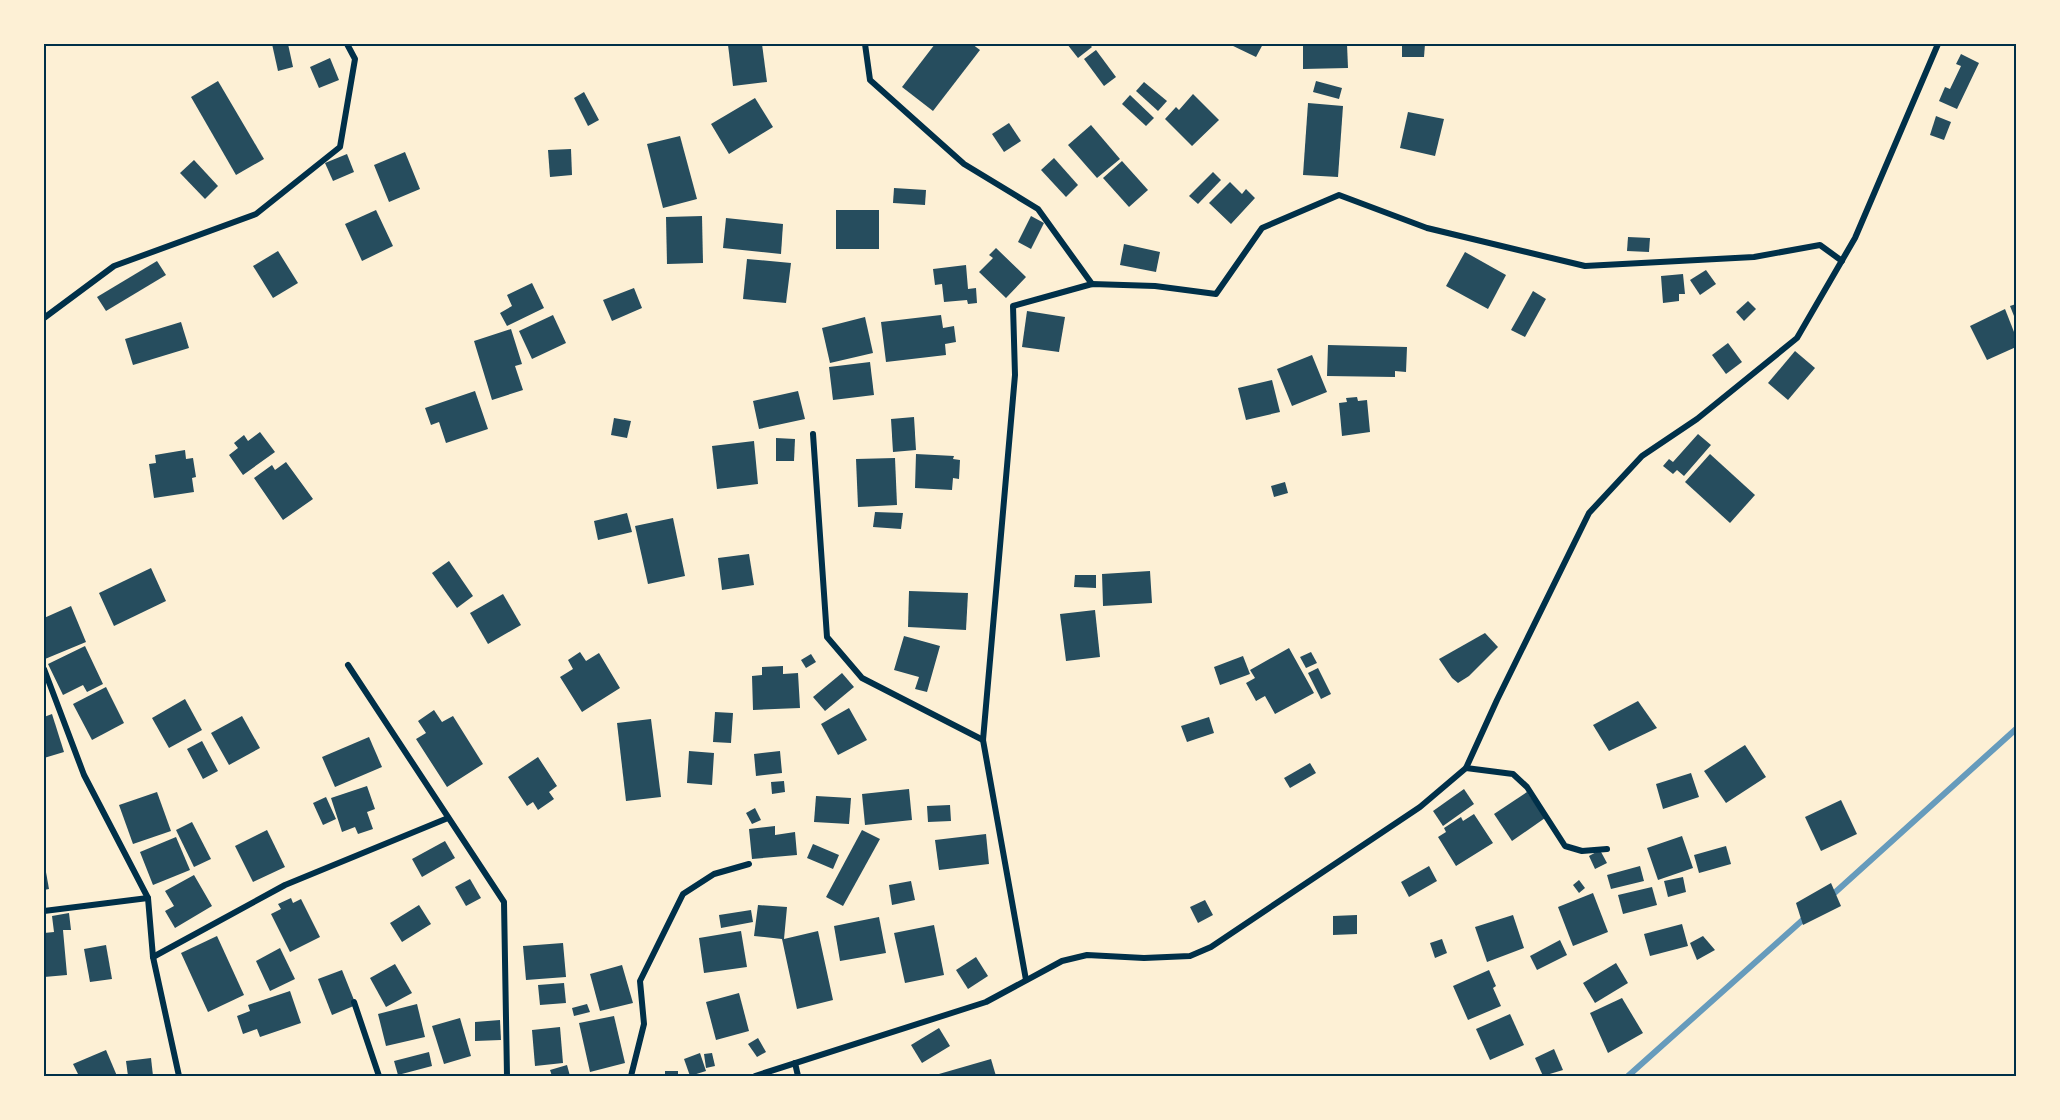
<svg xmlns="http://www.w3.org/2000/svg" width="2060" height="1120" font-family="Lato,sans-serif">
<rect width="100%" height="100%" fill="#fdf0d5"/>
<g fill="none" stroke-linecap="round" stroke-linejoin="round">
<g stroke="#669bbc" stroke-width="6">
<polyline points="1830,897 2016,729"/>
<polyline points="1628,1076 1806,917"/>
</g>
</g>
<g fill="#264d5e">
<polygon points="272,44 288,44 293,67 278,71"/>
<polygon points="737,44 762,44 767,82 733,86 728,45"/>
<polygon points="935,44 972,44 980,50 933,111 902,87"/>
<polygon points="1067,44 1089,44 1092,47 1078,58"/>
<polygon points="1229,44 1263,44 1256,57"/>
<polygon points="1303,44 1347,44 1348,68 1303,69"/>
<polygon points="1402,44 1425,44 1424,57 1402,57"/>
<polygon points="1096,50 1116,77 1104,86 1084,59"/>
<polygon points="1961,54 1979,63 1957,109 1939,101 1945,87 1950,89 1961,66 1956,64"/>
<polygon points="330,58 339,80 319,88 310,67"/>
<polygon points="218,81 264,159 236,175 191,97"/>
<polygon points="1316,81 1342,88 1339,99 1313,92"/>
<polygon points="1144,82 1167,101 1158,111 1136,91"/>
<polygon points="584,92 599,120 588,126 574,98"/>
<polygon points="1193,94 1219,120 1192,146 1165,119 1176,107 1179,110"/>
<polygon points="1130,95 1154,118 1146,126 1122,104"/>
<polygon points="755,98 773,127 729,154 711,124"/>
<polygon points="1308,103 1343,106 1338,177 1303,175"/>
<polygon points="1408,112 1444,119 1435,156 1400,148"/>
<polygon points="1936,116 1951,122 1944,140 1930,135"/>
<polygon points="1009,123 1021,141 1004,152 992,134"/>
<polygon points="1091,125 1120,159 1097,178 1068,145"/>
<polygon points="680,136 697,199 663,208 647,144"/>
<polygon points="571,149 572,175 550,177 548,150"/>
<polygon points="405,152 420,189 389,202 374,165"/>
<polygon points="347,154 354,172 333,181 325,163"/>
<polygon points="1054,158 1078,185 1066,197 1041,170"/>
<polygon points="194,160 218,186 205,199 180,173"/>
<polygon points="1122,161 1148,190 1129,207 1103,178"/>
<polygon points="1213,172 1221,180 1198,204 1189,196"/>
<polygon points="1230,182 1242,194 1246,189 1255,198 1231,224 1209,203"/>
<polygon points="894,188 926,190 925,205 893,203"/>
<polygon points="376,210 393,246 362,261 345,224"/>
<rect x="836" y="210" width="43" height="39"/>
<polygon points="702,216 703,263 667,264 666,217"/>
<polygon points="1031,216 1044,223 1031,249 1018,242"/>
<polygon points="726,218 783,224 781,254 723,248"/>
<polygon points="1628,237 1650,238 1649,252 1627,251"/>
<polygon points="1124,244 1160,252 1156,272 1120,265"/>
<polygon points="996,248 1026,277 1006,298 979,272 993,258 989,255"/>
<polygon points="278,251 298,283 273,298 253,266"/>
<polygon points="1465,252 1506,275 1488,309 1446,286"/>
<polygon points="747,259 791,263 786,303 743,299"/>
<polygon points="157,261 166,275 106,311 97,297"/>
<polygon points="966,265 968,289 976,288 977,303 968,304 967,300 944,302 942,284 935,285 933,269"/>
<polygon points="1706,270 1716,284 1700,295 1690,280"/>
<polygon points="1683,274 1685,294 1679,294 1679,301 1663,303 1661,276"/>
<polygon points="532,283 544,308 507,326 500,313 512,306 507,295"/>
<polygon points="634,288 642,308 612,321 603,300"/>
<polygon points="1533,291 1546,299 1525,337 1511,330"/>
<polygon points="1748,301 1756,309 1744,321 1736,312"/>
<polygon points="2016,304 2016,321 2010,306"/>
<polygon points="2005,309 2016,337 2016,347 1987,360 1970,326"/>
<polygon points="1027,311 1065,317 1059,352 1022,347"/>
<polygon points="553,315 566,343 532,359 519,331"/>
<polygon points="941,315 943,328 954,326 956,342 945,344 946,355 886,362 881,322"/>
<polygon points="865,317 873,353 830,363 822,328"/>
<polygon points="181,322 189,348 133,365 125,339"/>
<polygon points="511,329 522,364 515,366 523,390 492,400 474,341"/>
<polygon points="1728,343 1742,362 1726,374 1712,355"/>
<polygon points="1328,345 1407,347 1406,372 1395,371 1395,377 1327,376"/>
<polygon points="1795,351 1815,368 1788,400 1768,383"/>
<polygon points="1312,355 1327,392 1292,406 1277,369"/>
<polygon points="870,362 874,395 833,400 829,367"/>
<polygon points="1272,380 1280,412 1246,420 1238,388"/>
<polygon points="475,391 488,429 446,443 439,422 431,425 425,408"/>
<polygon points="798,391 805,419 759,429 753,401"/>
<polygon points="1357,397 1358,401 1367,400 1370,432 1342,436 1339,403 1347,402 1346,398"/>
<polygon points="914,417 916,450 893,452 891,419"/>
<polygon points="614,418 631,421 627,438 611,435"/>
<polygon points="260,432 275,452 243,475 229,455 238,448 234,443 244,435 248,441"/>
<polygon points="1698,434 1711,445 1684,476 1677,470 1673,474 1663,466 1669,459 1673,462"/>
<polygon points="776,438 795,439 794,461 776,461"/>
<polygon points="754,441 758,484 717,489 712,446"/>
<polygon points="185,450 186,459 193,458 196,477 192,478 194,492 154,498 149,464 156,463 155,455"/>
<polygon points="916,454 954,456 953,459 960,460 959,479 953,478 952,490 915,488"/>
<polygon points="1710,454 1755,495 1730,523 1685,482"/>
<polygon points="895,458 897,505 858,507 856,459"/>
<polygon points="286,462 313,499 283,520 254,478 272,465 275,470"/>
<polygon points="1285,482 1288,493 1274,497 1271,486"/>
<polygon points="875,512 903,513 901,529 873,527"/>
<polygon points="627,513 632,532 598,540 594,521"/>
<polygon points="673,518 685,576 648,584 635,526"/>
<polygon points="749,554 754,585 722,590 718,558"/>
<polygon points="449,561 473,596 457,608 432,573"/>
<polygon points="151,568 166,601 114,626 99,593"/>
<polygon points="1150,571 1152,603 1103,606 1102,574"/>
<polygon points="1075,575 1096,575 1096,588 1074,587"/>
<polygon points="909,591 968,593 966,630 908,627"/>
<polygon points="503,594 521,625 488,644 470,613"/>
<polygon points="71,606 86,642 45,659 44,654 44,618"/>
<polygon points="1095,610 1100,657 1066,661 1060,614"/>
<polygon points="1485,633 1498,647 1469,676 1458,683 1452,678 1439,659"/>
<polygon points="904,636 940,646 927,692 915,689 919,677 894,670"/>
<polygon points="85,646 103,684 87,692 83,685 63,695 48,664"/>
<polygon points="1289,648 1314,693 1275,714 1265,696 1256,701 1246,683 1255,678 1250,670"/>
<polygon points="580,652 586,661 599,653 620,688 582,712 560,677 573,669 568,660"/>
<polygon points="1311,652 1317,663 1306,668 1300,657"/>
<polygon points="811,654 816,662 806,668 801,660"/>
<polygon points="1243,656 1250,674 1220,685 1214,667"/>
<polygon points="783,666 783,674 798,673 800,708 753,710 752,676 762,675 762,667"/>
<polygon points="1318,668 1331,694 1321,699 1308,673"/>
<polygon points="842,673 854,687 825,711 813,697"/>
<polygon points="106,687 124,723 92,740 73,704"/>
<polygon points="185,699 202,730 169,748 152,718"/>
<polygon points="1638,701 1657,728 1609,751 1593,725"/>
<polygon points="849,708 867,740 838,755 821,724"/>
<polygon points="434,710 442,722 453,716 483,764 447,787 416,739 426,733 418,721"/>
<polygon points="715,712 733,713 731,743 713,742"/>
<polygon points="52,714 64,752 44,758 44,717"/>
<polygon points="242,716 260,748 229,765 211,733"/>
<polygon points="1209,717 1214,733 1187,742 1181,726"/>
<polygon points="651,719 661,797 626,801 617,723"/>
<polygon points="369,737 382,767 335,787 322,757"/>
<polygon points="202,741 218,771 203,779 187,749"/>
<polygon points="1745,745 1766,777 1726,803 1704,771"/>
<polygon points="689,751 714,753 712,785 687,783"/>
<polygon points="780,751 782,773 756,776 754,754"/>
<polygon points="538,757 557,786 549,792 554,799 538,810 533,802 527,806 508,777"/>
<polygon points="1310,763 1316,773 1290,788 1284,778"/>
<polygon points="1691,773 1699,797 1663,809 1656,784"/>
<polygon points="784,781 785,792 772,794 771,782"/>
<polygon points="367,786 375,809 367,812 373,829 358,834 355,827 342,832 331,798"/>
<polygon points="909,789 912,820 865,825 862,794"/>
<polygon points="1464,789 1474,804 1443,826 1433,811"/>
<polygon points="157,792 171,831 133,844 119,805"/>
<polygon points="1527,792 1545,818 1512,841 1494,814"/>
<polygon points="816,796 851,798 849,824 814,822"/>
<polygon points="326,797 336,819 323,825 313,803"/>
<polygon points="1841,800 1857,834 1821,851 1805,817"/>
<polygon points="950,805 951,821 928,822 927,806"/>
<polygon points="755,808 761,820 752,824 746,813"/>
<polygon points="1474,814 1493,843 1456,866 1438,837 1446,832 1444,828 1461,817 1463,821"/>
<polygon points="192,822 211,859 194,867 176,830"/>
<polygon points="775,826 775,835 795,832 797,855 752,859 749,829"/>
<polygon points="267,830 285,867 253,882 235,846"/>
<polygon points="862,830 880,839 843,906 826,897"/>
<polygon points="986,834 989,864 939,870 935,840"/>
<polygon points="1682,836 1693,868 1658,880 1647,848"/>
<polygon points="176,837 190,870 153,885 140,852"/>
<polygon points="445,841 455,858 422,877 412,859"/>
<polygon points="813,844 839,855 833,869 807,858"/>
<polygon points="1726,846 1731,864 1699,873 1694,855"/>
<polygon points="1600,850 1607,863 1595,869 1589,856"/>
<polygon points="44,861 49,889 44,890"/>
<polygon points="1429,866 1437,881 1409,897 1401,882"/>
<polygon points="1640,866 1644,881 1611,889 1607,875"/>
<polygon points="194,875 212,906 175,928 165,911 174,906 165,891"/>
<polygon points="1683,877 1686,892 1668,897 1664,881"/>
<polygon points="470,879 481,898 466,906 455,887"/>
<polygon points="1579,880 1585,888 1579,893 1573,885"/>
<polygon points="911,881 915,900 892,905 889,885"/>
<polygon points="1831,883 1841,906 1803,925 1796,903"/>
<polygon points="1652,887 1657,905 1623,914 1618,895"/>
<polygon points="1593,893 1608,932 1573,946 1558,907"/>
<polygon points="291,898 293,903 301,899 320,937 290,952 271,914 281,909 278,904"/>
<polygon points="1205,900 1213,915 1198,923 1190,907"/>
<polygon points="419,905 431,924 402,942 390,923"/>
<polygon points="758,905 787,907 784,939 818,931 833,1000 797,1009 782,939 754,936"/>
<polygon points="751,910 753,922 721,928 719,915"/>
<polygon points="69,913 71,930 63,930 67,975 44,977 44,933 54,932 52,916"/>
<polygon points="1357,915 1357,934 1333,935 1333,916"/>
<polygon points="1513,915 1524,948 1487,962 1475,927"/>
<polygon points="879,917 886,953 840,961 834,926"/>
<polygon points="1682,924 1688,946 1650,956 1644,934"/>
<polygon points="934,925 944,975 905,983 894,933"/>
<polygon points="741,931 747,967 704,973 699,938"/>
<polygon points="217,936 244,995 208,1012 181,953"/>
<polygon points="1703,936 1715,950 1697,960 1690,943"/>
<polygon points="1442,939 1447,953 1435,958 1430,943"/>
<polygon points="1560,940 1567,955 1537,970 1530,956"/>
<polygon points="563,943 566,977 526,980 523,946"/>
<polygon points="106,945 112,979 90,982 84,949"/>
<polygon points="280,948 295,979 270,991 256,961"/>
<polygon points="976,957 988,976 968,989 956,970"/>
<polygon points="1616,963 1628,983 1595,1003 1583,983"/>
<polygon points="395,964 412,993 386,1007 370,978"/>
<polygon points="622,965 633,1003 600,1011 590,974"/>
<polygon points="342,970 356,1005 332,1015 318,979"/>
<polygon points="1489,970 1496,986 1493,988 1501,1006 1468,1020 1453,986"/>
<polygon points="564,983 566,1003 540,1005 538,985"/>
<polygon points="290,991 301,1023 260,1037 257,1029 243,1034 237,1016 250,1011 248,1005"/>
<polygon points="739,993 749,1031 716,1040 706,1002"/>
<polygon points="1622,998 1643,1033 1608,1053 1590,1013"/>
<polygon points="417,1004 425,1037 386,1046 378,1014"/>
<polygon points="587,1004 590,1012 574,1016 572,1008"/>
<polygon points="1510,1014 1524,1045 1490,1060 1476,1029"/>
<polygon points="614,1016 625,1063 590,1072 579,1023"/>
<polygon points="460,1018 471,1056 444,1064 432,1026"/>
<polygon points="500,1020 501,1040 475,1041 475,1022"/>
<polygon points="560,1027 563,1063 535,1066 532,1030"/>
<polygon points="939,1028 950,1046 922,1063 911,1045"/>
<polygon points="758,1038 766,1052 757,1057 748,1044"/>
<polygon points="1554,1049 1563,1070 1543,1076 1535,1058"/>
<polygon points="106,1050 117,1076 79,1076 73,1064"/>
<polygon points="429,1052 432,1066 398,1075 394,1061"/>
<polygon points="700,1053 706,1071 690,1076 684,1059"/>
<polygon points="712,1053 715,1066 706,1068 704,1054"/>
<polygon points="151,1058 153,1076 128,1076 126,1061"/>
<polygon points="991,1059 996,1076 932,1076"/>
<polygon points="567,1065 570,1076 552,1076 550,1070"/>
<rect x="665" y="1071" width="13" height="5"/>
</g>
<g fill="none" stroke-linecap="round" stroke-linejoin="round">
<g stroke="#003049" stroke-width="6">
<polyline points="865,44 870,80 964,164 1038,209 1092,284"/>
<polyline points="44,318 114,266 256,214 340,147 355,59 347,44"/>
<polyline points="813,434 827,637 862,678 983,740"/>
<polyline points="348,665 504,902 507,1076"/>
<polyline points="44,669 84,775 148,898 153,957 179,1076"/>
<polyline points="1466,768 1513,774 1527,787 1565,846 1582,851 1607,849"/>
<polyline points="44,911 148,898"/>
<polyline points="153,957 285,885 448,818"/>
<polyline points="1026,980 983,740 1015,375 1013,306 1092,284 1155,286 1216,294 1262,228 1339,195 1427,228 1585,266 1754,257 1820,245 1842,261"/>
<polyline points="354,1002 379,1076"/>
<polyline points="795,1063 798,1076"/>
<polyline points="631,1076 644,1024 640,981 683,894 714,874 749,864"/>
<polyline points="755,1076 986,1002 1062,961 1087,955 1144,958 1190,956 1211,947 1420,807 1466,768 1497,700 1589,513 1642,456 1697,419 1797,338 1855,238 1938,44"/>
</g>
</g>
<rect width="2060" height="1120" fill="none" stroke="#fdf0d5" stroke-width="90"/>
<rect x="45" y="45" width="1970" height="1030" fill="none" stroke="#003049" stroke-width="2"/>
</svg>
